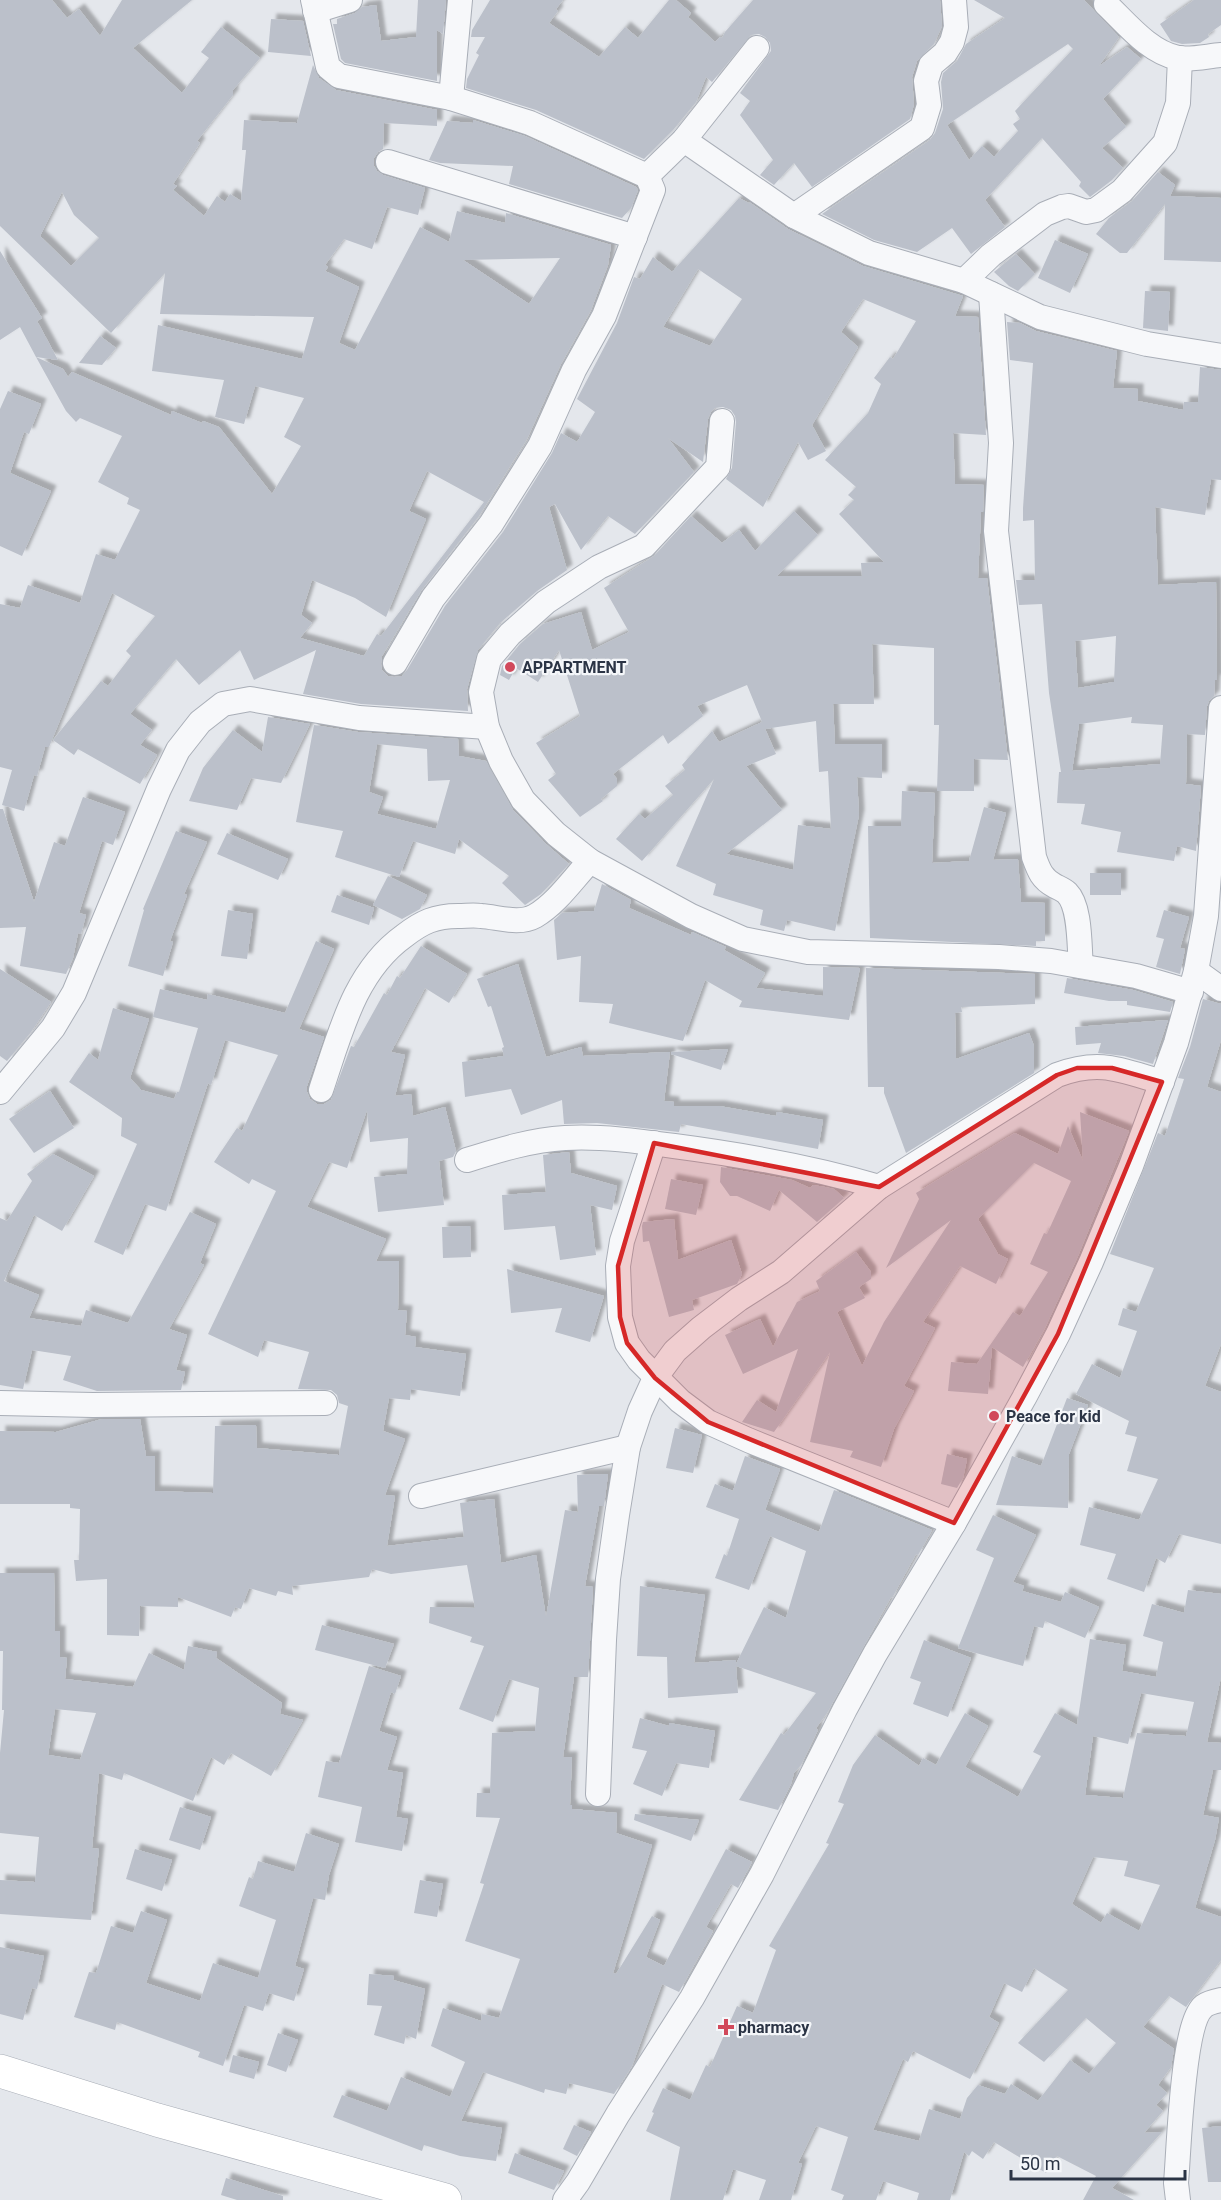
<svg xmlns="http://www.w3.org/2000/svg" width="1221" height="2200" font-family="Roboto,sans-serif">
<defs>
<filter id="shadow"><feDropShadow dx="5.5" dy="-5.5" stdDeviation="1.5" flood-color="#0004"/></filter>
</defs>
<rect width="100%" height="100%" fill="#e4e7ec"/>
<g fill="#bbc0ca" fill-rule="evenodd" filter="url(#shadow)">
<path d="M0,0h52l15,18 12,-9 21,27 22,-36h70l-59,48 49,45 27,-35 -8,-6 20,-25 39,31 -27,32v5l-36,46 3,2 -27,41 4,2 -4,4 31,26 13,-20 8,6 5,-8 11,7 5,-51h-4l2,-30 53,3 16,-58 6,13 17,12 101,20v16l-53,-3 -1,26 -5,3 -4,6v8l3,5 6,4 42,13 -7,27 -31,-8 -15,42 -28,-10 -19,26 3,2 -3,4 34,16 -20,56 16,7 65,-123 29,15 8,-31 48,12 1,-10 105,32 -3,20 -17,45 -30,54 -34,75 -48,77 -58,75 -39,65 -1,8 1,6 6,6 6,1 8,-1 5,-6 38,-64 58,-74 49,-79 9,-20 16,9 18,-30 -18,-13 40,-76 17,-46 6,2 13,-22 19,15 67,-74 12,6 -2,-2 39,27 75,37 100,30 -8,20 23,1 8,118 -33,-2 2,51 29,1 -1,27h-2l-3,66h9l21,182 -34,-1v32h-37l2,-66h-5v-77l-62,-4 2,60h-41l2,40h47v34l-25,-1 2,38 -24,116 -48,-11 -3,11 -24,-6 3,-15 -50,-15 3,-11 -40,-18 38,-87 -72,82 -26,-22 23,-25 6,5 28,-24 -8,-9 20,-16 -3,-5 30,-34 7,11 43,-20 14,32 -30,12 36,44 -56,44 67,16 5,-45 33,4 -3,-58 -9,1 -3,-51 -51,8 -18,-44 -50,21 6,10 -35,28 -5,-9 -50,39 4,5v7l-16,13 2,2 -23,16 -32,-37 8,-6 -20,-31 44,-27 -21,-66 -21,32 -22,-14 -7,12 -9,-5 2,-9 18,-22 23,-20 38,-12 11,38 37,-18 -25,-44 50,-32 37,-40 31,27 17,-13 16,21 39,-40 24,24 -41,41h85l-1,-13 23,-1 -45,-48 15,-14 -6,-5 8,-8 -31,-27 43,-47 13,-29 -7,-6 16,-21 3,2 23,-38 -53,-22 -22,33 17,15 -46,78 14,26 -18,9 -10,-18 -35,65 -37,-28 6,-11 4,-46 -1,-6 -4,-6 -8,-3 -8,1 -4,4 -3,7 -5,43 -35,-24 26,34 -59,62 -27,-18 -27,34 -26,-46 -6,3 18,63 -30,21 -37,32 -22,27 -11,39 1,22 -107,-7 -58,-10 13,-44 -62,30 -14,-30 -41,35 -23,-26 -46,55 22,16 -12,15 17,10 -17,29 -62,-35 -4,6 -21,-15 48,-59 7,5 23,-30 -5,-5 29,-35 -43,-23 -63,154h-4l-8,29 -3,-1 -10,36 -22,-6 10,-35 -12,-3v-163l20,4 8,-23 52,18 16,-49 19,6 25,-50 -13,-6 2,-6 -31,-16 24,-46 -42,-18 -4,4 -10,-11 -30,-54 27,12 5,8 4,-5 99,43 1,-4 30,12 1,-2 16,6 53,67 29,-48 -17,-9 20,-39 -49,-12 -11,38 -29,-7 9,-37 -72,-9 6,-46 144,34 12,-42 -154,-3 5,-41 -54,60 -111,-107zM62,192l12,23 25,23 -28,28 -31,-30zM560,258l-31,46 -66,-44zM698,269l44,30 -32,47 -47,-19zM427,471l57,31 -103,134 -4,-2 -13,22 -64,-18 12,-15 -11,-8 11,-35 43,18 31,19 40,-98 -17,-8z"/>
<polygon points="418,0 446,0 443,34 437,30 437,81 345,63 341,59 333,24 337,24 337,19 355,13 362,7 376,5 381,41 416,37"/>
<polygon points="490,0 563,0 556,9 558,11 549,23 599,57 625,27 638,38 669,0 676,0 691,13 688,17 715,42 720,37 722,38 725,32 753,0 940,0 942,26 934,44 917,61 912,77 914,104 910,119 812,187 794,163 774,185 760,175 773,160 740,115 750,101 740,93 771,51 770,43 765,37 759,34 751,35 712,82 706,77 696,102 673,130 644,159 536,110 466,88 467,79 479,55 476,53 485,37 471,37 472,30"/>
<path d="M974,0h110l35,37 -20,29 28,-19 14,12 -38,40 23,28 -24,21 21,20 -11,12 -22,17 -11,-11 2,-4 -39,-44 -57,62 20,27 -34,27 -19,-26 -35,24 -43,-12 -52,-26 108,-74 5,-7 8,-24 -2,-27 2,-9 14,-12 9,-17 39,-26zM1068,44l5,5 -58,62 5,8 -7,5 5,7 -24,26 -12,-11 -13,14 -22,-35z"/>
<polygon points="1194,0 1221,0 1221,25 1208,34 1209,37 1200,43 1182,44 1171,41 1160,24"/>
<polygon points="271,19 303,21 311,56 268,52"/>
<polygon points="473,120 525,136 636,187 638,190 631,208 622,218 509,184 513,166 440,163 429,160 447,121 473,123"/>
<polygon points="1158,172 1175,185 1170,196 1221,198 1221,262 1164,260 1165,204 1127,253 1120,253 1096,234 1109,218 1132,201"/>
<polygon points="1055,240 1088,254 1070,293 1038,278"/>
<polygon points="0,251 42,318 37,321 58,360 36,357 20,327 0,340"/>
<polygon points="1016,254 1035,274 1018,291 1009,286 994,272"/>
<polygon points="1145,291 1170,292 1168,331 1143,328"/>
<path d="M1007,322l13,1 16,8 81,20 -4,37 25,1v12l45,9 1,-8h14l2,-35 21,3v110l-10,-1 -6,36 -50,-8 3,78 58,-3 1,98h-2l-1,16 -5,5 -2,5 -2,29 -18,-1 -1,50 15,2 -5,65 -19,-5 -3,15 -57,-9 4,-20 -40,-8 4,-20 -28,-1 2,-31h2l-12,-79 -7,-89 -23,1 -3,-25h19l-1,-60 -11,1v-13l10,-145 -23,-3zM1116,636l-2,46 -36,6 -3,-47zM1132,717l-1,6 32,2 -3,39 -88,7 7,-47z"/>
<polygon points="100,336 116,348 102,365 79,363"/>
<polygon points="8,391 41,404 29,434 24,432 10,473 51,491 22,556 0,546 0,409"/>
<polygon points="268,717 310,724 281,783 251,778 237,810 189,801 203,768 233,730 262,752"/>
<path d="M314,725l44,7 100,7 1,17 27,5 27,49 33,34 23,20 -28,30 -16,11 -23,-22 7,-7 -50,-37 -4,15 -42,-13 -14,36 -64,-20 8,-26 -47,-9zM377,744l50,5 1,32 22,-1 -14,49 -59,-15 6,-17 -14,-5z"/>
<polygon points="902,791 935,793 932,863 969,861 984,807 1006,813 993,860 1018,859 1021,902 1045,903 1045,941 1036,941 1036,946 870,938 868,826 901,826"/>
<polygon points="83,797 125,812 113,845 102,841 79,913 86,915 81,934 78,933 73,958 66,974 20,966 26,927 0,928 0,809 3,809 34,902 54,842 65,846"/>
<polygon points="176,831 207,842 184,894 187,895 170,941 173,942 163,976 128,966 144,910 143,909"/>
<polygon points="227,833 288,859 278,880 217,854"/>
<rect x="1090" y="873" width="31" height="22"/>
<polygon points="388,876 427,895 420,909 402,919 373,905"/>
<polygon points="602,884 631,900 629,908 691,935 692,932 726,947 724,950 765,973 756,988 823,996 823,967 860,968 849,1020 739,1007 742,1001 705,980 683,1041 609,1023 613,1004 579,1002 581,956 557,960 554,920 562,913 594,911"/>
<polygon points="337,895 374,908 369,925 331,912"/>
<polygon points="228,910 253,914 247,959 221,956"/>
<polygon points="1164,910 1189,917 1180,948 1185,949 1180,974 1156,967 1164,939 1156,937"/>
<polygon points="316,941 334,949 299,1029 324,1037 307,1086 307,1092 310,1099 317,1104 324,1104 331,1100 351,1046 354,1047 384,993 387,995 397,976 400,978 421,946 467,974 449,1003 425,988 391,1052 405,1055 395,1096 411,1094 413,1116 445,1107 456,1151 453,1157 439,1161 444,1205 378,1212 374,1177 407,1174 408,1138 370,1142 367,1110 347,1168 329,1162 307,1207 386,1239 376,1261 399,1261 398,1310 407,1311 405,1335 416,1337 415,1347 466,1354 460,1396 411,1389 410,1400 389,1398 383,1431 405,1439 385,1495 395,1496 387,1546 464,1537 460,1503 494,1499 501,1563 536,1555 546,1617 565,1510 578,1512 577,1475 608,1474 604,1506 599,1506 585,1586 593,1587 588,1677 574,1677 563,1757 572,1757 570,1805 572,1805 572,1809 617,1813 616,1833 652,1845 613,1973 616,1974 652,1916 660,1920 646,1957 664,1966 726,1849 752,1862 738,1888 731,1884 706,1927 713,1931 679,1992 662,1984 632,2066 614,2094 569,2083 566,2094 545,2089 544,2093 483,2072 461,2121 502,2128 496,2161 460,2156 424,2145 422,2151 333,2117 342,2095 387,2111 401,2077 450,2097 465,2062 431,2046 443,2008 481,2021 482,2014 499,2018 520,1959 465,1941 484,1884 480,1883 500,1818 476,1817 477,1793 490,1793 492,1733 535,1731 539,1688 509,1679 493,1722 459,1709 484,1646 470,1642 472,1637 429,1623 430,1607 475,1608 467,1565 391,1574 372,1569 369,1577 292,1586 293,1595 278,1591 276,1596 249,1588 241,1609 235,1607 231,1617 178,1597 178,1607 140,1606 139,1636 107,1635 107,1579 76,1581 74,1560 79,1560 80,1509 70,1508 70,1504 0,1504 0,1431 56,1432 102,1419 140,1419 146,1456 155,1456 155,1491 213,1493 215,1426 256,1425 257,1448 339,1455 348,1406 339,1403 337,1395 331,1390 298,1389 309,1352 264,1340 258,1357 208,1334 276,1191 252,1179 249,1184 214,1162 237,1128 242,1131 278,1055 225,1040 211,1085 208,1083 166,1211 145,1204 123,1255 94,1242 137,1144 121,1136 122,1118 69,1082 89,1053 98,1060 113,1008 149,1019 130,1078 141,1090 174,1099 177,1092 179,1092 198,1028 153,1017 160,989 207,1000 208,994 285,1013"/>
<polygon points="518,964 546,1057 581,1047 583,1056 670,1052 664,1101 674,1102 674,1106 719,1106 776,1116 777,1112 823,1120 818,1149 681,1124 679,1132 597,1123 564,1124 562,1100 521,1115 511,1089 465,1097 462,1062 504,1056 502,1048 504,1047 491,1006 488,1007 477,979"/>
<polygon points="866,968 1035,974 1035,1004 961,1007 962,1012 955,1013 956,1059 1029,1033 1034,1046 1034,1073 906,1153 884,1093 884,1087 868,1087"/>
<polygon points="0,969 51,1002 31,1032 7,1061 0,1056"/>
<polygon points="1067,978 1133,990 1173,1002 1170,1012 1127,1005 1127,1001 1109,1001 1064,993"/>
<polygon points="1203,999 1221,1004 1221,1040 1207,1087 1221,1092 1221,1344 1205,1386 1221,1392 1221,1544 1179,1534 1165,1563 1156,1558 1144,1592 1107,1579 1116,1554 1080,1545 1089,1507 1139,1520 1158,1479 1127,1471 1137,1437 1125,1434 1129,1421 1076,1394 1092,1364 1120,1378 1137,1331 1118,1325 1123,1308 1136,1312 1154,1268 1110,1254 1158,1133 1165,1136 1184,1079 1178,1078 1190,1047"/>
<polygon points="1168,1020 1153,1064 1124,1056 1098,1053 1101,1043 1076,1045 1075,1027"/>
<polygon points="728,1049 721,1070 671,1054 671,1052"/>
<polygon points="50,1091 74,1128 34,1153 9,1119"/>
<polygon points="1080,1112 1129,1131 1078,1256 1045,1328 1023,1367 992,1347 988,1394 948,1391 951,1362 977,1364 1013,1312 1020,1316 1048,1272 1030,1264 1044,1233 1047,1234 1071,1181 1034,1163 978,1219 998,1254 1008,1259 996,1284 960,1266 923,1322 935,1328 904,1386 914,1391 894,1429 881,1467 850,1457 853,1451 810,1442 830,1352 774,1432 742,1422 757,1400 776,1412 798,1349 743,1374 725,1335 760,1319 773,1347 797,1302 820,1291 816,1281 856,1252 871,1272 871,1279 859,1287 865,1298 837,1312 862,1366 884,1322 951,1220 886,1268 919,1199 916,1193 1015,1133 1058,1154 1068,1126 1083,1161"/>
<polygon points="569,1152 571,1173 617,1186 612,1210 590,1205 596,1255 560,1260 555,1226 504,1230 502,1195 546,1192 543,1155"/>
<polygon points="53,1154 94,1176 62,1231 34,1215 4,1281 39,1295 29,1318 81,1326 86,1310 128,1323 190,1212 216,1224 200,1263 204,1265 169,1329 187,1335 176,1370 185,1372 181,1390 97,1391 63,1380 71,1356 32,1350 23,1389 0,1385 0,1218 7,1221 32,1181 27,1174"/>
<polygon points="721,1167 792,1180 810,1188 813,1185 825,1187 834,1189 844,1198 817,1222 779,1190 770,1211 737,1196 730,1196 720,1182"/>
<polygon points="671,1179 703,1185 696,1215 665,1209"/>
<polygon points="674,1219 678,1260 731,1240 742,1274 737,1284 692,1300 694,1310 669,1317 649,1241 643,1242 642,1226 643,1222"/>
<polygon points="470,1226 471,1257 443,1258 442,1227"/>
<polygon points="507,1269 604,1296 590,1342 555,1332 562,1308 511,1313"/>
<polygon points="1067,1398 1088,1405 1069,1454 1068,1508 996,1505 1012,1456 1041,1466"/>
<polygon points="675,1428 702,1435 693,1473 666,1468"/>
<polygon points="947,1454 967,1459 963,1478 957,1488 941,1484"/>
<polygon points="745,1456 780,1469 765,1510 819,1532 834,1490 932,1530 918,1555 916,1554 892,1598 891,1597 827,1713 816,1728 818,1730 801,1765 794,1773 791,1784 778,1810 739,1800 781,1733 784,1735 816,1693 736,1666 738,1693 668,1698 667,1657 637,1656 640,1586 705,1595 694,1663 736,1660 736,1664 764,1607 786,1618 806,1551 770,1536 749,1590 715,1578 724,1554 727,1556 739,1519 706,1507 715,1484 733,1491"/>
<polygon points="993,1515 1036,1535 1013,1582 1024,1586 1022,1591 1061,1602 1065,1592 1099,1607 1085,1638 1045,1621 1043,1628 1034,1626 1023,1666 958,1648 994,1558 976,1550"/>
<path d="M0,1573h54l1,58h5v26l7,1 -2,21 68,8 16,-34 35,17 4,-24 29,6 -1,6 66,45 -2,11 23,6 -32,56 -40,-23 -7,12 -13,-8 -18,44 -69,-28 -2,7 -23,-7 -7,75 7,1 -8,71 -91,-6v-34l35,2 4,-45 -39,-4v-80l4,-43h-2l1,-59h-3zM55,1709l41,4 -16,47 -32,-5z"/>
<path d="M1188,1590l33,4v83l-14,65 14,1v27h-8l-10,45 16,3 -4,22 -20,68 26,9v43l-35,47 -17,-11 -26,31 31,22 -3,18 -13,18 9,8 -11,12 7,6 -19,22 18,-1 -50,56 22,12h-51l13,-24 -39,-20 -11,17 -52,-31 -11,17 -11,-8 -3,5 -5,-4 -14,48h-33l2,-7 -36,-12 -7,19h-34l2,-5 -13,-5 17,-53 -32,-11 -18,37 4,1 -11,36h-32l7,-20 -33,-11 -10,31h-53l10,-53 -34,-16 8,-18 -2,-1 11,-24 27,12 16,-35 4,2 27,-61 16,7 23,-63 -7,-4 60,-102 -3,-1 18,-39 -6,-2 15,-37 22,-30 44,31 4,-8 13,7 29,-52 23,13 -23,41 53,30 23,-41 -8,-4 22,-39 22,12 13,-86 36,6 -4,26 34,6 7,-35 -20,-6 9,-32 32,9zM1141,1693l53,9 -8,34 -49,-3 -14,65 -38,-3 8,-59 35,8zM1093,1857l35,4 -4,15 36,9 -21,46 -32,-18 -6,10 -29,-19zM1034,1968l34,22 -50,53 26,19 42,-44 30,25 -27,31 -19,-14 -32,41 -27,-17 -6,10 -27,-9 -11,13 -7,21 -31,-10 -10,32 -46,-11 30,-71 5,3 5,-11 57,28 29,-56 -10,-6 15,-34 18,9z"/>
<polygon points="322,1625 394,1644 385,1668 315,1650"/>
<polygon points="924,1640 971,1658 948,1717 913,1704 921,1682 910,1678"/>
<polygon points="369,1666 401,1676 395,1694 391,1692 379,1731 397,1737 387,1770 403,1773 396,1817 408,1819 402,1851 355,1842 362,1807 318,1797 326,1761 339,1763"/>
<polygon points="640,1718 669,1726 669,1723 715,1731 709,1768 676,1763 662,1796 633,1784 647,1751 632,1748"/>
<polygon points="180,1807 211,1817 200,1850 169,1840"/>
<polygon points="635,1814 699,1820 691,1841 634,1820"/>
<polygon points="306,1833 339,1844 329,1875 325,1900 313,1898 295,1966 304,1969 294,2001 269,1993 263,2011 244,2005 223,2066 198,2057 200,2052 117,2022 115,2030 74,2017 89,1972 96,1973 111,1926 133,1933 141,1911 167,1920 146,1983 200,2001 213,1963 258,1978 276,1920 239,1906 249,1877 253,1879 258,1861 294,1872"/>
<polygon points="135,1849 172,1860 162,1891 126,1879"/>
<polygon points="420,1880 443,1884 437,1917 414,1913"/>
<polygon points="0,1947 44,1956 37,1989 32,1988 23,2020 0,2014"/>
<polygon points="369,1974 394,1976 393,1980 425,1989 416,2039 406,2035 404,2044 374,2035 382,2006 367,2005"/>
<polygon points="278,2033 298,2040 286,2072 267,2065"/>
<polygon points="233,2055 259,2062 254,2079 229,2072"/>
<polygon points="574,2125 591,2132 577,2156 563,2149"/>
<polygon points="1221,2126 1221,2182 1208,2182 1202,2128"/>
<polygon points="515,2153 564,2171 554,2190 508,2173"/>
<polygon points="226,2178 283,2196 283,2200 237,2200 221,2195"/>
</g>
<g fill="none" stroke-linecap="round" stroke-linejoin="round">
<g stroke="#a9aeb7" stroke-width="26">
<g id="street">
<polyline points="313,0 328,67 339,76 451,98 530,123 647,176 653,190 604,316 574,370 540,446 491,524 433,598 395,663"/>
<path d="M1106,4c21,20 43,48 72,54 13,2 30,-2 43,-3"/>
<polyline points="315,11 350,0"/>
<polyline points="451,98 460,0"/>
<polyline points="684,140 794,216 869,253 964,281 1040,317 1147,344 1221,356"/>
<polyline points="388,162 635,237"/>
<polyline points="647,176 684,140 757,48"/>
<polyline points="794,216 922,128 929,105 926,81 931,65 945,53 952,42 956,27 954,0"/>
<polyline points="964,281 991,255 1045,214 1062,207 1069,206 1086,212 1096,210 1122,191 1165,143 1178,103 1180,58"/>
<path d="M991,294l10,149 -5,88 38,326c5,14 8,22 21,29 4,2 9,4 12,7 14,14 12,55 14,73"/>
<polyline points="722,421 718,467 644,546 599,567 546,602 510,634 489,659 481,692 487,727 501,761 523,800 556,834 590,861 691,916 743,939 808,952 999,957 1051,961 1136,976 1191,992"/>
<polyline points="1196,971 1221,989"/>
<path d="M321,1090c19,-56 33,-118 83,-154 18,-14 31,-20 54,-20 8,0 16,-1 23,0 17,1 38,9 54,0 22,-13 38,-37 55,-55"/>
<polyline points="0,1092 53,1028 74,993 159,789 178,750 200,722 223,704 250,699 359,718 487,727"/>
<polyline points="654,1143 622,1241 618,1266 620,1317 627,1343 639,1360 680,1401 708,1422 748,1440 954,1523"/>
<path d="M467,1160c32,-10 64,-20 98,-22 36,-2 73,3 109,8 69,9 138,21 205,41"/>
<polyline points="0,1403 93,1405 325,1403"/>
<polyline points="421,1496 628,1447"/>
<path d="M598,1794l6,-154 4,-61 9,-64 11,-68 12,-36 15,-33 20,-27 26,-23 38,-29 42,-27 98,-85 178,-112c43,-16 63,-5 105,7"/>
<polyline points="565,2200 578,2182 618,2114 692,1998 762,1874 845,1709 875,1654 954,1523 1024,1398 1058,1334 1091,1262 1131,1166 1176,1043 1196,971 1206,916 1221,708"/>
<path d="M1178,2200l-2,-17c3,-32 6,-160 28,-177 4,-3 12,-5 17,-6"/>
</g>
</g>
<g stroke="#a9aeb7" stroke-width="34">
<polyline id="secondary" points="0,2071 157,2120 445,2200"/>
</g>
<use href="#street" stroke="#f7f8fa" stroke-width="24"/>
<use href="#secondary" stroke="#fff" stroke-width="33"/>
</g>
<path fill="#d62828" fill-opacity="0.2" stroke="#d62828" stroke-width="4.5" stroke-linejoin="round" d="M1077,1068h35l50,14 -104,252 -104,189 -246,-101 -53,-44 -28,-35 -7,-26 -2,-51 36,-123 225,44 178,-112z"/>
<g fill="#d1495b" stroke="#f4f6f9" stroke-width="2">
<circle cx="510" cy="667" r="6"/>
<circle cx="994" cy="1416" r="6"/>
<path d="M723 2018h6v6h6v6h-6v6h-6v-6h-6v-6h6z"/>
</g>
<g text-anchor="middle" stroke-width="4.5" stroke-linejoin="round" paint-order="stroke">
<g font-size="16" font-weight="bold" fill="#2b3445" stroke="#f4f6f9" text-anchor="start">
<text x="522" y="673">APPARTMENT</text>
<text x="1006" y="1422">Peace for kid</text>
<text x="738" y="2033">pharmacy</text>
</g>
</g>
<path d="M1011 2170v9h174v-9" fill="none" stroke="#2b3445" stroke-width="3"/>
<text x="1020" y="2170" font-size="18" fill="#2b3445" stroke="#f4f6f9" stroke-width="4.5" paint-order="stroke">50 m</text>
</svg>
